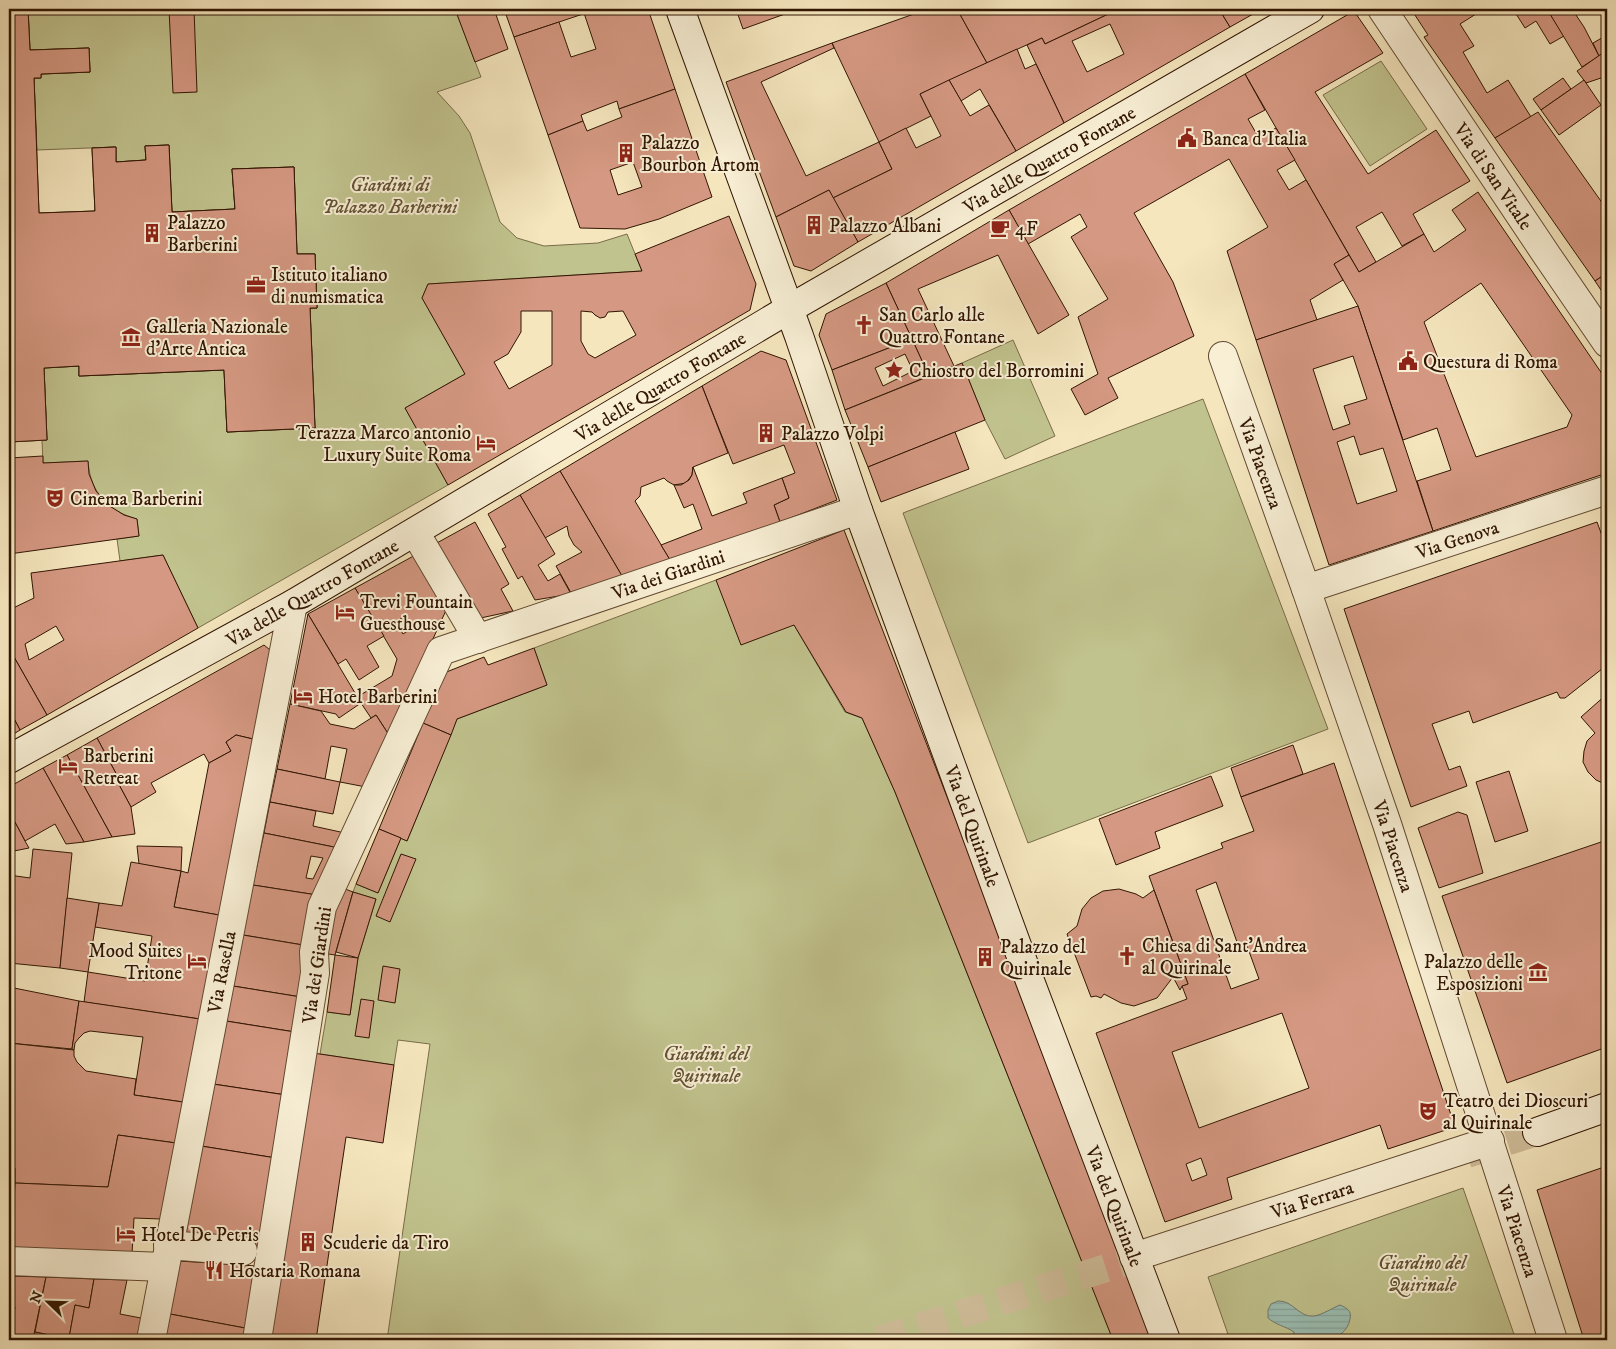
<svg xmlns="http://www.w3.org/2000/svg" width="1616" height="1349" font-family="'IM FELL DW Pica',serif">
<defs>
<pattern id="water-rules" width="6" height="5" patternUnits="userSpaceOnUse" patternTransform="scale(1.25)"><rect width="6" height="5" fill="#9cbfb4"/><path d="M0 2.5h6" fill="none" stroke="#87a399"/></pattern>
</defs>
<rect width="100%" height="100%" fill="#f5e6be"/>
<filter id="stains"><feTurbulence type="fractalNoise" baseFrequency=".004" numOctaves="4"/><feColorMatrix values="0 0 0 0 .2 0 0 0 0 .09 0 0 0 0 .02 0 0 0 .5 -.17"/></filter>
<radialGradient id="worn" r=".72"><stop offset=".6" stop-color="#630" stop-opacity="0"/><stop offset="1" stop-color="#630" stop-opacity=".3"/></radialGradient>
<g fill="#c1c38e" stroke="#796c48">
<path d="M28,9h427l26,68 -44,15 22,24 11,17 30,89 17,16 27,8 54,-3 29,-9 15,37 -214,13 -6,14 43,76 -60,34 43,77 -250,143 -35,-73 -43,6 -3,-22 22,-3 -2,-17c-29,-8 -47,-27 -49,-58l-45,2 -1,-23h5l-3,-72 35,-2v10l145,-6 3,62 88,-4 -5,-120h7l-2,-54h-18l-3,-87 -62,2 3,40 -63,3 -4,-67 -23,1 1,14 -30,2 -1,-15 -78,3 -3,-72h7v-4l49,-2 -1,-24 -59,2z"/>
<polygon points="1381,61 1427,129 1370,166 1323,95"/>
<polygon points="1013,340 1055,436 1005,459 985,420 962,363"/>
<polygon points="1203,399 1328,729 1028,843 903,513"/>
<polygon points="716,580 794,625 845,712 862,718 895,792 1113,1340 387,1340 430,1044 398,1040 394,1065 320,1054 327,1012 350,1015 358,958 376,899 353,892 356,884 378,893 401,838 407,841 457,719 547,685 534,648"/>
<polygon points="1463,1188 1516,1340 1230,1340 1208,1277"/>
</g>
<path fill="url(#water-rules)" stroke="#717b6d" d="M1278,1301c15,-1 21,17 36,15 8,-1 18,-8 26,-11 7,3 12,6 10,14 -5,26 -37,21 -57,21l1,-8c-9,-6 -18,-7 -26,-14v-8l3,-6z"/>
<g fill="#d59882" stroke="#311502" fill-rule="evenodd">
<path d="M9,9h19l2,41 59,-2 1,24 -49,2v4h-7l5,135 56,-2 -3,-63 24,-1v15l30,-2 -1,-14 24,-1 3,67 63,-3 -3,-40 62,-2 3,87h18l2,54h-7l5,120 -88,4 -3,-62 -145,6v-10l-35,2 3,72 -38,2zM90,306l1,28 -34,1 -1,-28z"/>
<polygon points="9,9 28,9 30,50 89,48 90,72 41,74 41,78 34,78 39,213 95,211 92,148 116,147 116,162 146,160 145,146 169,145 172,212 235,209 232,169 294,167 297,254 315,254 317,308 310,308 315,428 227,432 224,370 79,376 79,366 44,368 47,440 9,442"/>
<polygon points="169,9 194,9 197,92 173,93"/>
<polygon points="455,9 494,9 508,49 475,62"/>
<polygon points="504,9 598,9 514,37"/>
<polygon points="598,9 648,9 675,89 619,109 617,101 581,115 583,121 548,135 514,37 559,22 571,57 596,49 584,13"/>
<polygon points="736,9 799,9 743,29"/>
<polygon points="928,9 957,9 987,63 920,94 931,116 879,142 832,43"/>
<polygon points="957,9 1119,9 1045,44 1042,38 987,63"/>
<path d="M1119,9h100l11,18 -166,96 -37,-78 15,-7 3,6zM1110,24l14,30 -37,18 -15,-31z"/>
<polygon points="1219,9 1262,9 1230,27"/>
<polygon points="1411,9 1484,9 1460,24 1474,46 1463,52 1487,93 1508,80 1531,117 1495,138 1424,37 1428,35"/>
<polygon points="1513,9 1547,9 1564,36 1550,44 1536,21 1525,28"/>
<polygon points="1547,9 1572,9 1584,27 1599,56 1582,67"/>
<polygon points="1354,11 1383,53 1315,92 1368,174 1436,130 1470,181 1413,214 1424,234 1402,246 1382,212 1356,227 1376,262 1359,272 1245,74"/>
<polygon points="1607,23 1607,50 1599,56 1593,43 1607,35 1604,25"/>
<polygon points="832,43 834,48 761,82 806,176 879,142 892,169 833,198 829,190 776,217 726,82"/>
<polygon points="1017,49 1025,69 1036,64 1064,123 1016,151 980,89 961,101 949,80"/>
<polygon points="1607,50 1607,76 1586,83 1577,71"/>
<polygon points="1245,74 1265,110 1248,119 1259,138 1276,128 1295,160 1277,170 1289,190 1306,180 1349,255 1334,264 1343,280 1310,300 1317,320 1256,340 1227,251 1268,227 1229,159 1134,213 1173,282 1194,336 1108,378 1118,398 1085,415 1071,389 1098,374 1078,317 1108,299 1071,237 1087,227 1080,214 1028,244 1009,210"/>
<polygon points="1563,78 1571,89 1541,110 1533,99"/>
<polygon points="949,80 970,116 989,105 1016,151 858,242 833,198 892,169 879,142 906,128 916,148 941,136 920,94"/>
<polygon points="1584,80 1601,105 1559,135 1541,110"/>
<path d="M675,89l37,108 -53,22 -34,10 -45,-1 -32,-93 35,-14 4,10 35,-14 -3,-8zM633,162l9,25 -24,8 -8,-25z"/>
<polygon points="1538,112 1603,204 1607,201 1607,273 1595,281 1495,138"/>
<polygon points="829,190 858,242 811,271 794,266 776,217"/>
<path d="M1478,192l129,189v92l-174,58 -16,-50 34,-11 -14,-42 -34,12 -45,-134 -24,-42 15,-9 10,17 65,-38 10,18 32,-22 -14,-20zM1481,283l91,132 -5,12 -91,30 -52,-135z"/>
<polygon points="1009,210 1069,315 1038,334 998,255 918,289 954,366 929,376 886,283"/>
<path d="M729,216l27,68 -6,26 -302,175 -43,-77 60,-34 -43,-76 6,-14 214,-13 -7,-17zM521,311h31v54l-43,24 -15,-27 14,-8 13,-22zM581,311l11,1 3,3 5,3 5,-1 3,-5 15,-1 13,24 -41,23 -7,-4 -7,-13z"/>
<polygon points="1607,273 1607,299 1595,281"/>
<polygon points="886,283 912,339 832,370 819,335 826,314"/>
<path d="M1358,306l75,225 -104,34 -73,-225zM1353,356l14,43 -23,7 6,18 -17,6 -20,-61zM1354,436l6,19 23,-7 14,43 -40,13 -20,-62z"/>
<path d="M912,339l17,37 -84,34 -13,-40zM905,354l8,17 -30,15 -8,-18z"/>
<polygon points="761,351 786,360 837,500 780,522 774,505 789,498 782,478 795,473 784,445 733,464 702,386"/>
<polygon points="962,363 985,420 868,467 845,410"/>
<polygon points="702,386 728,453 693,467 692,475 686,483 674,485 667,481 664,478 641,487 640,496 635,501 672,563 625,581 560,471"/>
<polygon points="955,432 969,469 881,502 868,467"/>
<polygon points="43,456 43,463 88,461 89,474 96,491 108,505 124,515 137,519 139,536 9,554 9,458"/>
<polygon points="693,467 712,516 747,503 743,493 782,478 789,498 774,505 780,522 672,563 661,545 702,529 693,504 684,508 674,485 681,485 689,480 692,475"/>
<polygon points="560,471 625,581 575,600 556,566 582,552 574,545 569,536 567,526 545,538 520,495"/>
<polygon points="520,495 555,554 538,565 548,581 560,574 571,594 535,600 522,576 518,579 502,549 506,547 488,514"/>
<polygon points="475,522 509,584 501,589 513,611 476,619 435,544"/>
<polygon points="1597,522 1607,549 1607,665 1565,698 1560,698 1557,692 1473,723 1469,711 1432,724 1449,770 1460,766 1467,786 1411,807 1344,609"/>
<polygon points="844,530 1039,1035 1164,1340 1113,1340 895,792 862,718 846,712 794,625 741,645 716,580"/>
<path d="M419,553l29,53 -59,129 -13,-20 -5,3 -14,-21 35,-21 5,-17 -42,-71zM401,618l8,12 -6,4 -7,-12z"/>
<path d="M163,555l35,73 -151,87 -33,-58 -5,-34v-13l25,-12 -3,-25zM56,626l8,14 -35,20 -4,-16z"/>
<polygon points="355,588 384,636 367,646 379,667 359,680 346,659 338,664 308,614"/>
<polygon points="308,614 361,703 339,718 336,714 290,704"/>
<polygon points="9,623 14,657 47,715 20,730 9,709"/>
<polygon points="264,645 270,650 253,739 236,735 226,742 231,751 209,763 204,754 151,783 156,792 131,807 117,781 119,779 97,738"/>
<polygon points="534,648 547,685 457,719 451,735 423,723 444,673 484,657 488,665"/>
<polygon points="1607,694 1607,784 1605,784 1596,780 1588,772 1583,762 1584,751 1587,741 1595,733 1581,717"/>
<polygon points="290,704 321,711 330,724 354,729 376,715 389,735 366,787 340,782 347,749 331,746 325,779 277,769"/>
<polygon points="9,709 20,730 9,737"/>
<polygon points="423,723 451,735 407,841 379,829"/>
<polygon points="236,735 253,739 219,915 174,907 181,871 188,873 209,763 231,751 226,742"/>
<polygon points="97,738 119,779 117,781 131,807 135,834 112,837 67,755"/>
<polygon points="1293,745 1303,774 1241,797 1231,768"/>
<polygon points="67,755 112,837 84,842 43,768"/>
<path d="M1334,763l121,364 -67,22 -8,-24 -153,53 5,21 -67,23 -69,-189 91,-34 -5,-13 6,-2 -39,-108 74,-28 -2,-5 33,-12 -13,-34zM1216,882l22,63 8,-2 13,36 -28,10 -35,-99zM1282,1013l27,75 -110,40 -27,-76zM1201,1158l6,17 -15,6 -6,-17z"/>
<polygon points="43,768 84,842 66,844 55,824 25,841 9,811 9,787"/>
<polygon points="277,769 340,782 333,814 270,802"/>
<polygon points="1509,771 1528,831 1495,842 1476,782"/>
<polygon points="1211,776 1223,806 1155,832 1160,848 1116,865 1099,819"/>
<polygon points="270,802 316,811 313,826 345,833 339,848 264,833"/>
<polygon points="9,811 25,841 29,848 9,852"/>
<polygon points="1458,812 1467,815 1483,873 1439,888 1418,828"/>
<polygon points="379,829 401,838 378,893 356,884"/>
<path d="M264,833l75,15 -22,47 -64,-10zM311,856l12,2 -10,21 -7,-1z"/>
<polygon points="1607,840 1607,1047 1507,1083 1442,896"/>
<polygon points="137,846 182,847 181,871 139,864"/>
<polygon points="33,849 72,853 60,968 9,963 9,875 30,878"/>
<polygon points="401,854 416,859 390,922 376,916"/>
<polygon points="131,862 181,871 174,907 219,915 200,1019 84,1002 88,972 145,981 152,936 95,927 99,903 122,906"/>
<polygon points="253,885 317,895 309,946 243,935"/>
<polygon points="340,887 353,892 335,955 321,953"/>
<polygon points="1119,889 1136,894 1143,898 1154,890 1188,984 1182,986 1180,990 1173,977 1157,998 1134,1006 1121,1003 1104,994 1101,998 1096,996 1091,997 1067,934 1077,926 1082,909 1091,898 1103,891"/>
<polygon points="353,892 376,899 358,958 336,952"/>
<polygon points="67,898 99,903 88,972 60,968"/>
<polygon points="243,935 309,946 301,997 233,986"/>
<polygon points="335,955 358,958 350,1015 327,1012"/>
<polygon points="383,966 400,969 395,1003 378,1000"/>
<polygon points="233,986 301,997 295,1032 226,1021"/>
<polygon points="9,987 79,1001 72,1049 9,1043"/>
<polygon points="361,999 374,1001 369,1038 355,1036"/>
<polygon points="79,1001 200,1019 183,1102 134,1095 143,1037 90,1031 84,1033 79,1038 75,1043 74,1050 72,1049"/>
<polygon points="226,1021 295,1032 286,1095 213,1084"/>
<polygon points="9,1043 74,1050 74,1056 77,1062 86,1071 136,1079 134,1095 183,1102 176,1143 118,1135 108,1187 15,1183 15,1168 9,1168"/>
<polygon points="313,1053 394,1065 383,1143 346,1137 316,1340 271,1340"/>
<polygon points="213,1084 286,1095 276,1158 201,1146"/>
<polygon points="118,1135 176,1143 161,1219 134,1218 132,1254 9,1249 9,1201 14,1201 15,1183 108,1187"/>
<polygon points="201,1146 276,1158 262,1246 182,1237"/>
<polygon points="1607,1166 1607,1340 1584,1340 1537,1190"/>
<polygon points="179,1261 256,1266 245,1328 170,1314"/>
<polygon points="9,1276 46,1277 33,1339 11,1336 15,1307 9,1306"/>
<polygon points="46,1277 94,1279 89,1308 75,1305 69,1338 74,1339 73,1340 53,1340 54,1336 35,1332"/>
<polygon points="94,1279 127,1280 120,1314 146,1319 141,1340 82,1340 69,1338 75,1305 89,1308"/>
<polygon points="170,1314 245,1328 243,1340 165,1340"/>
<polygon points="35,1332 54,1336 53,1340 33,1340"/>
<polygon points="9,1336 11,1336 33,1339 9,1340"/>
</g>
<g fill="none" stroke-linecap="round" stroke-linejoin="round">
<g stroke="#cebc98" stroke-width="28" stroke-dasharray="28 14" stroke-linecap="butt">
<polyline points="1467,1154 1537,1132"/>
<polyline points="879,1340 1157,1252"/>
</g>
<g stroke="#624931" stroke-width="30">
<g id="street">
<polyline points="1382,9 1548,257 1607,343"/>
<polyline points="1223,356 1306,589 1387,824 1553,1340"/>
<polyline points="415,532 478,639"/>
<polyline points="1306,589 1607,490"/>
<polyline points="168,1245 243,1251"/>
<polyline points="1134,1257 1490,1141"/>
<polyline points="9,1261 164,1267"/>
<polyline points="151,1340 293,604"/>
<polyline points="257,1340 315,973 314,952 322,907 441,651 858,510"/>
</g>
</g>
<g stroke="#311502" stroke-width="30">
<g id="secondary">
<polyline points="680,9 799,336 858,510 935,721 1030,981 1166,1340"/>
<polyline points="9,759 293,604 789,309 1310,9"/>
<polyline points="1537,1132 1607,1107"/>
</g>
</g>
<use href="#street" stroke="#f8efd5" stroke-width="28"/>
<use href="#secondary" stroke="#f8efd5" stroke-width="28"/>
</g>
<defs>
<g id="civic-bare" transform="scale(1.5)"><path d="M-.6-6.5H3V-4.5H.6V-3L4-1V1h2V6H-6V1h2V-1L-.6-3ZM-1.2 2.5V6h2.4V2.5Z" fill="#8f2418" stroke="#f8efd5" stroke-width="2.5" paint-order="stroke"/></g>
<g id="building-bare" transform="scale(1.5)"><path d="M-4-6H4V6H1V3H-1V6H-4ZM-2.5-4.3h1.7v1.8h-1.7ZM.8-4.3h1.7v1.8H.8ZM-2.5-1h1.7V.8h-1.7ZM.8-1h1.7V.8H.8Z" fill="#8f2418" stroke="#f8efd5" stroke-width="2.5" paint-order="stroke"/></g>
<g id="cafe-bare" transform="scale(1.5)"><path d="M-5.5-4.5H6V0H3Q3 3.5 0 3.5H-2.5Q-5.5 3.5-5.5 0ZM3-3.2v2h1.7v-2ZM-6 4.5H4V6H-6Z" fill="#8f2418" stroke="#f8efd5" stroke-width="2.5" paint-order="stroke"/></g>
<g id="office-bare" transform="scale(1.5)"><path d="M-6-3h4V-5.5h4V-3h4V5H-6ZM-1-4.5V-3h2v-1.5ZM-6 0V1H6V0Z" fill="#8f2418" stroke="#f8efd5" stroke-width="2.5" paint-order="stroke"/></g>
<g id="church-bare" transform="scale(1.5)"><path d="M-1.2-6h2.4v3.5h3.3v2.4h-3.3V6h-2.4V-.1h-3.3v-2.4h3.3Z" fill="#8f2418" stroke="#f8efd5" stroke-width="2.5" paint-order="stroke"/></g>
<g id="museum-bare" transform="scale(1.5)"><path d="M0-6L6-3V-2H-6V-3ZM-5-1h2V3h-2ZM-1-1h2V3h-2ZM3-1h2V3H3ZM-6 4H6V6H-6Z" fill="#8f2418" stroke="#f8efd5" stroke-width="2.5" paint-order="stroke"/></g>
<g id="sight-bare" transform="scale(1.5)"><path d="M0-6L1.8-2.2L6-1.7L2.9 1.2L3.7 5.4L0 3.3L-3.7 5.4L-2.9 1.2L-6-1.7L-1.8-2.2Z" fill="#8f2418" stroke="#f8efd5" stroke-width="2.5" paint-order="stroke"/></g>
<g id="hotel-bare" transform="scale(1.5)"><path d="M-6-4.5h1.5V1H6V5H4.5V3h-9V5H-6ZM-4 0a1.8 1.8 0 1 1 3.6 0ZM.5 0V-2.5h3Q6-2.5 6 0Z" fill="#8f2418" stroke="#f8efd5" stroke-width="2.5" paint-order="stroke"/></g>
<g id="theatre-bare" transform="scale(1.5)"><path d="M-5-5.5Q0-4 5-5.5V0Q5 5 0 6Q-5 5-5 0ZM-3.3-2.5H-1v1.5H-3.3ZM1-2.5H3.3v1.5H1ZM-2.8 1Q0 5.5 2.8 1Z" fill="#8f2418" stroke="#f8efd5" stroke-width="2.5" paint-order="stroke"/></g>
<g id="restaurant-bare" transform="scale(1.5)"><path d="M-5-6h1v4h1v-4h1v4h1v-4h1v5L-1.5 .5V6h-2V.5L-5-1ZM5-6V6H3V1.5H1.5Q1.5-4 5-6Z" fill="#8f2418" stroke="#f8efd5" stroke-width="2.5" paint-order="stroke"/></g>
</defs>
<g fill-rule="evenodd">
<use href="#civic-bare" x="1187" y="138"/>
<use href="#building-bare" x="626" y="153"/>
<use href="#building-bare" x="814" y="225"/>
<use href="#cafe-bare" x="1000" y="228"/>
<use href="#building-bare" x="152" y="233"/>
<use href="#office-bare" x="256" y="285"/>
<use href="#church-bare" x="864" y="325"/>
<use href="#museum-bare" x="131" y="337"/>
<use href="#civic-bare" x="1408" y="361"/>
<use href="#sight-bare" x="894" y="370"/>
<use href="#building-bare" x="766" y="433"/>
<use href="#hotel-bare" x="486" y="443"/>
<use href="#theatre-bare" x="55" y="498"/>
<use href="#hotel-bare" x="345" y="612"/>
<use href="#hotel-bare" x="303" y="696"/>
<use href="#hotel-bare" x="68" y="766"/>
<use href="#church-bare" x="1127" y="956"/>
<use href="#building-bare" x="985" y="957"/>
<use href="#hotel-bare" x="197" y="961"/>
<use href="#museum-bare" x="1538" y="972"/>
<use href="#theatre-bare" x="1428" y="1111"/>
<use href="#hotel-bare" x="126" y="1234"/>
<use href="#building-bare" x="308" y="1242"/>
<use href="#restaurant-bare" x="214" y="1270"/>
</g>
<g text-anchor="middle" stroke-width="4" stroke-linejoin="round" paint-order="stroke">
<g font-size="19" fill="#311502" stroke="#f8efd5" text-anchor="start">
<text x="1202" y="145">Banca d'Italia</text>
<text x="641" y="149">Palazzo<tspan x="641" dy="22">Bourbon Artom</tspan></text>
<text x="167" y="229">Palazzo<tspan x="167" dy="22">Barberini</tspan></text>
<text x="829" y="232">Palazzo Albani</text>
<text x="1015" y="235">4F</text>
<text x="271" y="281">Istituto italiano<tspan x="271" dy="22">di numismatica</tspan></text>
<text x="879" y="321">San Carlo alle<tspan x="879" dy="22">Quattro Fontane</tspan></text>
<text x="146" y="333">Galleria Nazionale<tspan x="146" dy="22">d'Arte Antica</tspan></text>
<text x="1423" y="368">Questura di Roma</text>
<text x="909" y="377">Chiostro del Borromini</text>
<text x="471" y="439" text-anchor="end">Terazza Marco antonio<tspan x="471" dy="22">Luxury Suite Roma</tspan></text>
<text x="781" y="440">Palazzo Volpi</text>
<text x="70" y="505">Cinema Barberini</text>
<text x="360" y="608">Trevi Fountain<tspan x="360" dy="22">Guesthouse</tspan></text>
<text x="318" y="703">Hotel Barberini</text>
<text x="83" y="762">Barberini<tspan x="83" dy="22">Retreat</tspan></text>
<text x="1142" y="952">Chiesa di Sant'Andrea<tspan x="1142" dy="22">al Quirinale</tspan></text>
<text x="1000" y="953">Palazzo del<tspan x="1000" dy="22">Quirinale</tspan></text>
<text x="182" y="957" text-anchor="end">Mood Suites<tspan x="182" dy="22">Tritone</tspan></text>
<text x="1523" y="968" text-anchor="end">Palazzo delle<tspan x="1523" dy="22">Esposizioni</tspan></text>
<text x="1443" y="1107">Teatro dei Dioscuri<tspan x="1443" dy="22">al Quirinale</tspan></text>
<text x="141" y="1241">Hotel De Petris</text>
<text x="323" y="1249">Scuderie da Tiro</text>
<text x="229" y="1277">Hostaria Romana</text>
</g>
<g font-size="19" fill="#311502" stroke="#f8efd5">
<text transform="translate(1049 159) rotate(-30)" y="7">Via delle Quattro Fontane</text>
<text transform="translate(1494 176) rotate(56)" y="7">Via di San Vitale</text>
<text transform="translate(660 386) rotate(-31)" y="7">Via delle Quattro Fontane</text>
<text transform="translate(1261 463) rotate(70)" y="7">Via Piacenza</text>
<text transform="translate(1457 539) rotate(-18)" y="7">Via Genova</text>
<text transform="translate(668 574) rotate(-19)" y="7">Via dei Giardini</text>
<text transform="translate(312 592) rotate(-30)" y="7">Via delle Quattro Fontane</text>
<text transform="translate(973 826) rotate(70)" y="7">Via del Quirinale</text>
<text transform="translate(1394 846) rotate(72)" y="7">Via Piacenza</text>
<text transform="translate(316 965) rotate(-82)" y="7">Via dei Giardini</text>
<text transform="translate(221 972) rotate(-79)" y="7">Via Rasella</text>
<text transform="translate(1312 1199) rotate(-18)" y="7">Via Ferrara</text>
<text transform="translate(1115 1206) rotate(69)" y="7">Via del Quirinale</text>
<text transform="translate(1518 1231) rotate(72)" y="7">Via Piacenza</text>
</g>
<g font-size="19" font-style="italic" fill="#635233" stroke="#f8efd5">
<text x="390" y="191">Giardini di<tspan x="390" dy="22">Palazzo Barberini</tspan></text>
<text x="706" y="1060">Giardini del<tspan x="706" dy="22">Quirinale</tspan></text>
<text x="1422" y="1269">Giardino del<tspan x="1422" dy="22">Quirinale</tspan></text>
</g>
</g>
<rect width="1616" height="1349" fill="none" stroke="#f5e6be" stroke-width="30"/>
<rect x="10" y="10" width="1596" height="1329" fill="none" stroke="#311502" stroke-width="2.5"/>
<rect x="15" y="15" width="1586" height="1319" fill="none" stroke="#311502"/>
<g transform="translate(48 1302) rotate(293)" stroke="#f8efd5" stroke-width="4" paint-order="stroke">
<path d="M0-4L9 19L0 12L-9 19Z" fill="#311502"/>
<text y="-8" font-size="14" font-weight="bold" text-anchor="middle" fill="#311502">N</text>
</g>
<rect width="100%" height="100%" filter="url(#stains)"/>
<rect width="100%" height="100%" fill="url(#worn)"/>
</svg>
